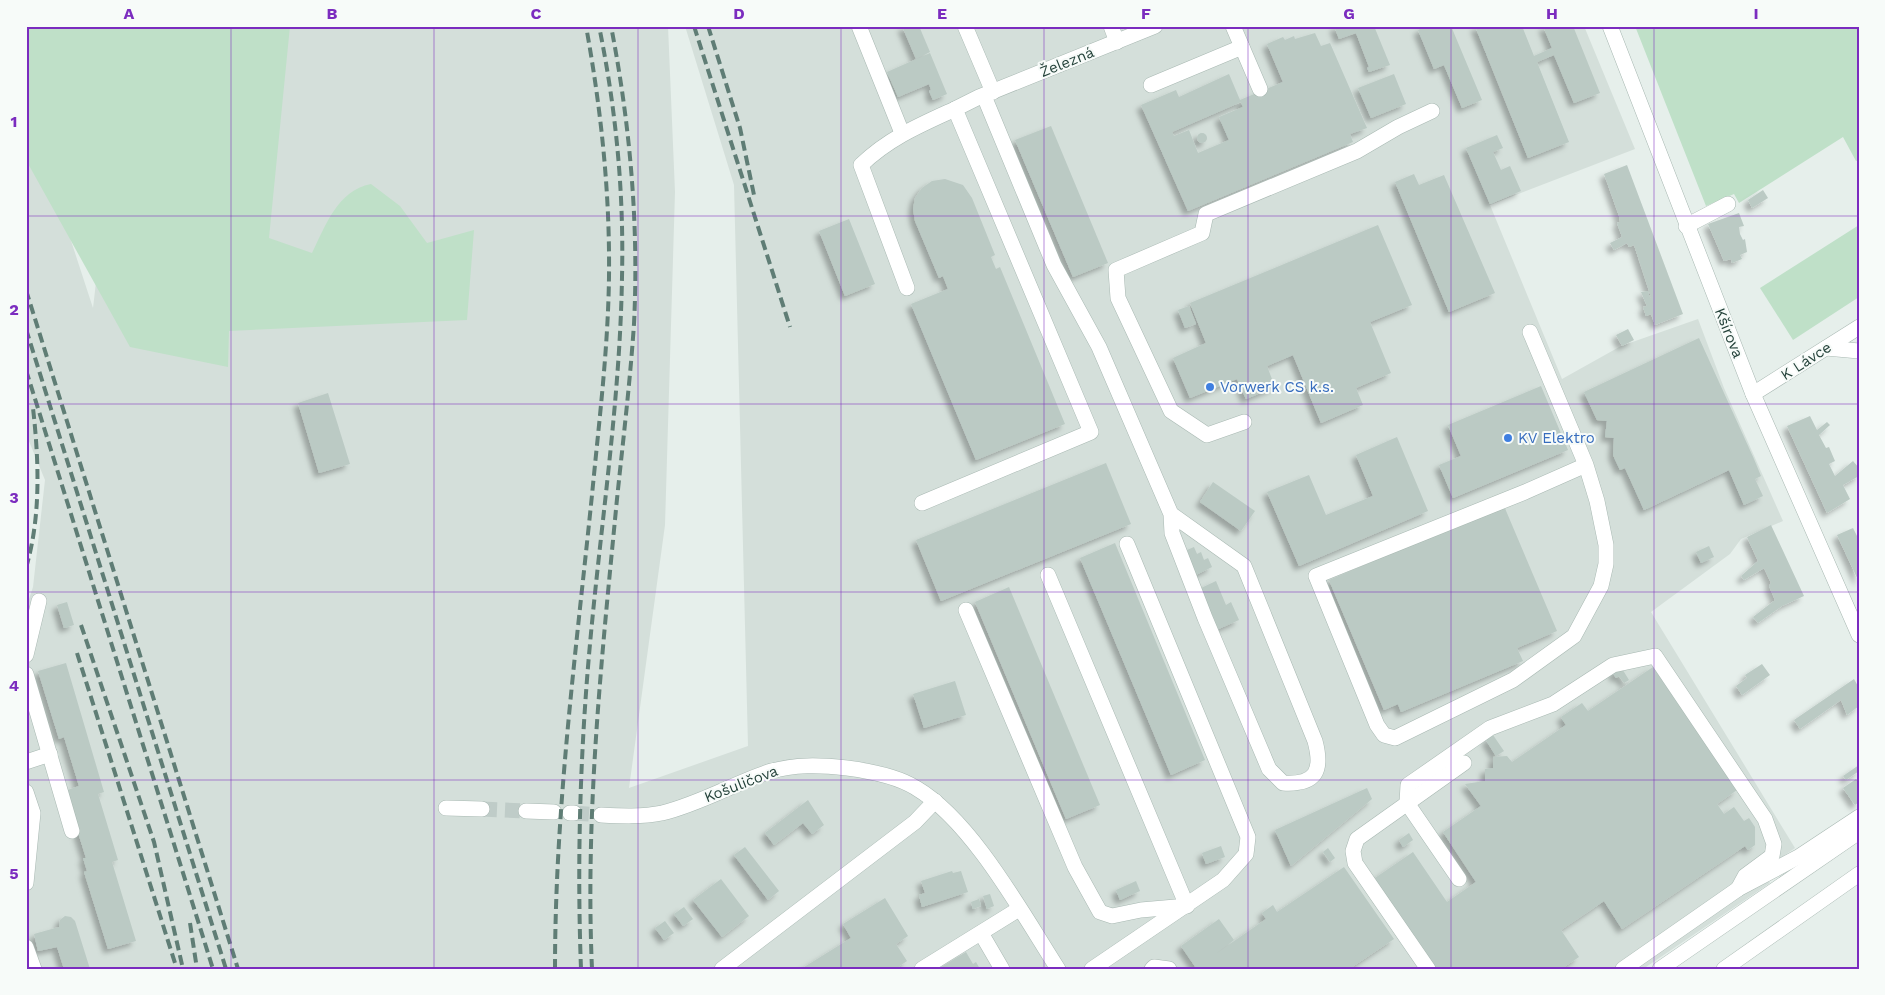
<svg xmlns="http://www.w3.org/2000/svg" width="1885" height="995" font-family="'Work Sans',sans-serif">
<defs>
<filter id="shadow"><feDropShadow dx="-4.5" dy="4.5" stdDeviation="2.5" flood-color="#0004"/></filter>
</defs>
<rect width="100%" height="100%" fill="#e6efeb"/>
<polygon fill="#d4dfda" points="128,26 668,26 675,192 665,525 629,788 748,746 734,185 685,26 1584,26 1635,149 1490,205 1562,379 1621,346 1698,319 1724,388 1783,521 1741,539 1730,554 1651,612 1795,848 1762,871 1770,883 1643,969 26,969 26,608 33,587 45,480 26,434 26,103 93,308 119,85"/>
<g fill="#bfe0c8">
<path d="M26,26h264l-21,212 43,15c14,-28 25,-62 59,-69l29,22 27,37 47,-13 -7,90 -238,11 -1,36 -98,-20 -104,-187z"/>
<polygon points="1635,26 1859,26 1859,160 1856,161 1843,137 1739,203 1734,194 1706,206"/>
<polygon points="1859,225 1859,297 1793,340 1760,288"/>
</g>
<g fill="#bbcac4" fill-rule="evenodd" filter="url(#shadow)">
<polygon points="902,26 919,26 930,52 916,59"/>
<polygon points="1334,26 1374,26 1390,65 1369,72 1367,68 1369,67 1356,33 1339,39"/>
<polygon points="1427,26 1451,26 1482,100 1462,108 1444,65 1434,69 1418,30"/>
<polygon points="1475,26 1522,26 1534,56 1552,48 1543,26 1573,26 1600,93 1574,103 1554,55 1537,62 1569,142 1528,158"/>
<path d="M1315,33l6,13 9,-3 37,85 -17,6 3,8 -165,69 -47,-106 35,-15 3,7 50,-23 11,26 43,-18 -16,-38 16,-7 2,3 9,-4 1,3zM1241,102l2,5 -24,10 10,23 -31,13 -9,-23 -15,6 -2,-4z"/>
<polygon points="930,53 947,94 933,100 929,91 931,90 929,84 898,97 887,72"/>
<polygon points="1394,74 1406,104 1371,118 1358,88"/>
<polygon points="1051,126 1108,263 1073,277 1015,140"/>
<circle cx="1202" cy="138" r="5"/>
<polygon points="1497,135 1503,148 1493,152 1501,170 1510,166 1521,191 1490,204 1466,148"/>
<polygon points="1627,165 1683,314 1655,325 1651,314 1646,316 1643,307 1647,306 1641,292 1648,291 1650,298 1651,297 1634,245 1629,247 1627,243 1614,250 1610,243 1622,237 1617,223 1620,222 1619,216 1604,174"/>
<polygon points="1414,174 1419,185 1444,175 1495,293 1449,312 1395,182"/>
<polygon points="945,179 963,185 972,198 995,255 991,257 996,269 1000,267 1065,424 976,460 911,304 948,289 943,276 939,278 915,221 913,209 915,198 922,188 932,181"/>
<polygon points="1763,190 1768,198 1752,208 1748,200"/>
<polygon points="1739,213 1744,226 1739,227 1740,234 1743,240 1745,239 1747,252 1740,255 1742,259 1732,263 1731,259 1724,261 1708,224"/>
<polygon points="849,219 875,284 845,296 819,231"/>
<polygon points="1378,225 1412,305 1370,322 1391,373 1356,388 1363,405 1321,423 1293,355 1267,366 1275,387 1246,399 1237,379 1190,398 1173,358 1206,343 1190,303"/>
<polygon points="1189,306 1196,324 1185,328 1178,310"/>
<polygon points="1628,329 1634,340 1622,346 1616,335"/>
<polygon points="1699,338 1754,459 1761,476 1755,479 1763,496 1744,505 1729,470 1644,510 1625,468 1620,470 1613,455 1614,438 1605,437 1607,421 1597,420 1584,392"/>
<polygon points="1541,386 1568,450 1453,498 1439,465 1461,456 1448,425"/>
<polygon points="328,393 350,464 319,473 298,403"/>
<polygon points="1810,416 1817,430 1827,422 1830,425 1819,435 1826,448 1829,447 1835,461 1829,464 1835,476 1853,461 1859,468 1859,476 1843,485 1850,499 1827,513 1787,426"/>
<polygon points="1397,437 1428,511 1299,566 1267,492 1309,475 1326,515 1373,496 1356,455"/>
<polygon points="1106,463 1131,524 941,601 916,540"/>
<polygon points="1213,482 1255,511 1241,531 1200,502"/>
<polygon points="1504,506 1557,631 1517,648 1523,661 1401,712 1398,704 1384,710 1329,580"/>
<polygon points="1771,525 1804,596 1782,606 1758,623 1753,617 1775,600 1769,586 1771,583 1764,568 1744,580 1741,576 1758,561 1747,537"/>
<polygon points="1853,528 1859,540 1859,582 1837,535"/>
<polygon points="1115,543 1205,760 1171,775 1080,558"/>
<polygon points="1709,546 1714,557 1701,563 1696,552"/>
<polygon points="1194,547 1197,554 1201,552 1204,560 1208,558 1212,567 1192,577 1186,559 1190,557 1187,550"/>
<polygon points="1216,581 1226,605 1231,602 1239,620 1214,631 1197,590"/>
<polygon points="1009,587 1100,805 1066,819 975,602"/>
<polygon points="67,602 74,625 64,628 57,605"/>
<polygon points="66,663 104,792 98,794 118,860 112,862 136,941 108,949 84,872 87,871 83,858 86,858 65,791 79,786 64,737 59,739 38,671"/>
<polygon points="1762,664 1770,675 1742,695 1736,686 1747,678 1745,675"/>
<polygon points="1621,667 1629,680 1624,683 1619,676 1616,678 1612,672"/>
<polygon points="1653,667 1737,790 1717,804 1724,814 1734,807 1744,821 1749,818 1755,827 1755,845 1748,850 1745,846 1622,929 1604,901 1561,930 1579,957 1561,969 1436,969 1375,878 1413,852 1447,902 1476,882 1443,832 1481,806 1465,784 1485,781 1485,769 1493,768 1493,757 1507,756 1512,762 1566,725 1561,717 1582,703 1588,711"/>
<polygon points="1854,679 1859,688 1859,706 1847,715 1841,700 1800,729 1794,720"/>
<polygon points="955,681 966,715 924,728 913,694"/>
<polygon points="1493,735 1504,751 1496,756 1486,740"/>
<polygon points="1859,765 1859,771 1846,780 1843,776"/>
<polygon points="1856,779 1859,783 1859,802 1855,805 1843,788"/>
<polygon points="1367,788 1372,799 1291,866 1275,830"/>
<polygon points="808,800 824,825 812,834 803,823 774,845 765,833"/>
<polygon points="1409,833 1413,840 1403,847 1399,840"/>
<polygon points="1221,846 1225,857 1206,864 1202,853"/>
<polygon points="745,847 779,891 768,900 734,855"/>
<polygon points="1328,848 1335,858 1330,862 1323,852"/>
<polygon points="1344,867 1394,939 1349,969 1194,969 1196,968 1181,946 1219,919 1234,940 1217,953 1266,919 1262,913 1273,905 1277,912"/>
<polygon points="952,871 953,873 961,871 968,892 922,907 919,895 925,893 921,881"/>
<polygon points="721,879 749,916 722,937 693,900"/>
<polygon points="1136,881 1140,891 1120,900 1116,890"/>
<polygon points="990,894 994,906 987,909 983,896"/>
<polygon points="885,898 908,936 896,944 907,961 895,969 801,969 851,938 843,924"/>
<polygon points="979,899 981,906 973,909 971,902"/>
<polygon points="684,907 693,919 683,926 674,914"/>
<polygon points="65,916 71,917 75,921 90,969 64,969 57,947 38,951 34,934 59,927 60,920"/>
<polygon points="665,921 674,933 664,940 655,928"/>
<polygon points="966,952 973,964 976,962 980,969 938,969"/>
</g>
<g fill="none" stroke-linecap="round" stroke-linejoin="round">
<g stroke="#bfccc8" stroke-width="15" stroke-dasharray="15 8" stroke-linecap="butt">
<polyline points="482,809 526,811"/>
<polyline points="574,813 601,815"/>
</g>
<g stroke="#a8b8b2" stroke-width="16">
<g id="minor">
<polyline points="859,26 902,133"/>
<polyline points="965,26 993,92"/>
<polyline points="1111,26 1117,42"/>
<polyline points="1233,26 1260,89"/>
<polyline points="1610,26 1753,394 1859,635"/>
<polyline points="1151,85 1242,47"/>
<path d="M984,96l70,169 45,82 72,167 73,52 71,175c8,30 1,44 -32,42l-14,-14 -64,-151 -33,-85 -1,-19"/>
<polyline points="1686,226 1728,204"/>
<path d="M907,288l-46,-123c28,-27 59,-40 94,-56"/>
<polyline points="1530,332 1586,465 1597,501 1606,545 1606,564 1601,586 1574,636 1513,680 1395,738 1384,735 1377,725 1316,576 1525,492 1586,465"/>
<polyline points="1826,348 1859,351"/>
<polyline points="1753,394 1859,327"/>
<polyline points="1244,422 1207,435 1171,411 1118,298 1116,270 1202,233 1206,214 1357,151 1398,127 1432,111"/>
<polyline points="922,503 1091,432 955,109 979,97 1155,26"/>
<polyline points="966,610 1075,867 1100,912 1112,916 1141,910 1187,906 1048,575"/>
<polyline points="26,655 39,601"/>
<polyline points="26,674 72,831"/>
<polyline points="26,762 50,754"/>
<polyline points="26,792 33,813 26,883"/>
<polyline points="446,808 482,809"/>
<polyline points="526,811 554,812"/>
<polyline points="570,813 574,813"/>
<path d="M601,815c20,1 41,2 61,-2 37,-9 71,-29 106,-41 27,-8 52,-7 79,-4 23,3 50,8 69,20 56,33 106,125 142,181"/>
<polyline points="1459,879 1407,803 1408,785 1490,728 1553,704 1613,665 1655,656 1765,819 1774,844 1772,856 1745,876 1738,889"/>
<polyline points="981,933 1002,969"/>
<polyline points="26,947 34,969"/>
<polyline points="722,969 915,822 935,801"/>
<polyline points="922,969 1019,909"/>
<polyline points="1092,969 1223,880 1246,854 1248,837 1127,544"/>
<polyline points="1152,969 1154,967 1169,969"/>
<polyline points="1428,969 1355,863 1353,851 1357,839 1464,763"/>
<polyline points="1623,969 1738,889 1800,856 1859,817"/>
<polyline points="1660,969 1859,832"/>
<polyline points="1724,969 1859,874"/>
</g>
</g>
<use href="#minor" stroke="#fff" stroke-width="15"/>
<g stroke="#5f7d75" stroke-width="4" stroke-dasharray="10 5" stroke-linecap="butt">
<polyline points="694,26 790,327"/>
<polyline points="708,26 740,128 754,195"/>
<polyline points="26,290 238,969"/>
<polyline points="26,329 226,969"/>
<polyline points="26,370 213,969"/>
<path d="M26,568c15,-51 13,-107 7,-160"/>
<polyline points="81,625 154,842 183,969"/>
<polyline points="77,653 175,963"/>
<polyline points="190,923 197,969"/>
<path d="M555,969c0,-159 21,-317 37,-474 7,-73 16,-145 17,-218 1,-85 -8,-168 -23,-251"/>
<path d="M581,969c-4,-105 -1,-210 8,-314 11,-126 31,-252 33,-378 2,-85 -6,-168 -23,-251"/>
<path d="M592,969c-7,-157 10,-314 25,-470 6,-58 13,-116 17,-175 5,-99 -4,-200 -23,-298"/>
</g>
</g>
<path fill="none" stroke="#7b2cbf" stroke-width="1" stroke-opacity="0.55" d="M231,26v943M434,26v943M638,26v943M841,26v943M1044,26v943M1248,26v943M1451,26v943M1654,26v943M26,216h1833M26,404h1833M26,592h1833M26,780h1833"/>
<g fill="#3f7fe0" stroke="#f7fbf9" stroke-width="2">
<circle cx="1210" cy="387" r="5"/>
<circle cx="1508" cy="438" r="5"/>
</g>
<g text-anchor="middle" stroke-width="4" stroke-linejoin="round" paint-order="stroke">
<g font-size="15" fill="#24423a" stroke="#f7fbf9">
<text transform="translate(1067 62) rotate(-22)" y="5">Železná</text>
<text transform="translate(1729 333) rotate(68)" y="5">Kšírova</text>
<text transform="translate(1806 361) rotate(-33)" y="5">K Lávce</text>
<text transform="translate(741 784) rotate(-21)" y="5">Košuličova</text>
</g>
<g font-size="15" fill="#366cbe" stroke="#f7fbf9" text-anchor="start">
<text x="1220" y="392">Vorwerk CS k.s.</text>
<text x="1518" y="443">KV Elektro</text>
</g>
</g>
<rect width="1885" height="995" fill="none" stroke="#f7fbf9" stroke-width="55"/>
<rect x="28" y="28" width="1830" height="940" fill="none" stroke="#7b2cbf" stroke-width="2"/>
<g font-size="16" text-anchor="middle" font-weight="bold" fill="#7b2cbf">
<text x="129" y="19">A</text>
<text x="332" y="19">B</text>
<text x="536" y="19">C</text>
<text x="739" y="19">D</text>
<text x="942" y="19">E</text>
<text x="1146" y="19">F</text>
<text x="1349" y="19">G</text>
<text x="1552" y="19">H</text>
<text x="1756" y="19">I</text>
<text x="14" y="127">1</text>
<text x="14" y="315">2</text>
<text x="14" y="503">3</text>
<text x="14" y="691">4</text>
<text x="14" y="879">5</text>
</g>
</svg>
